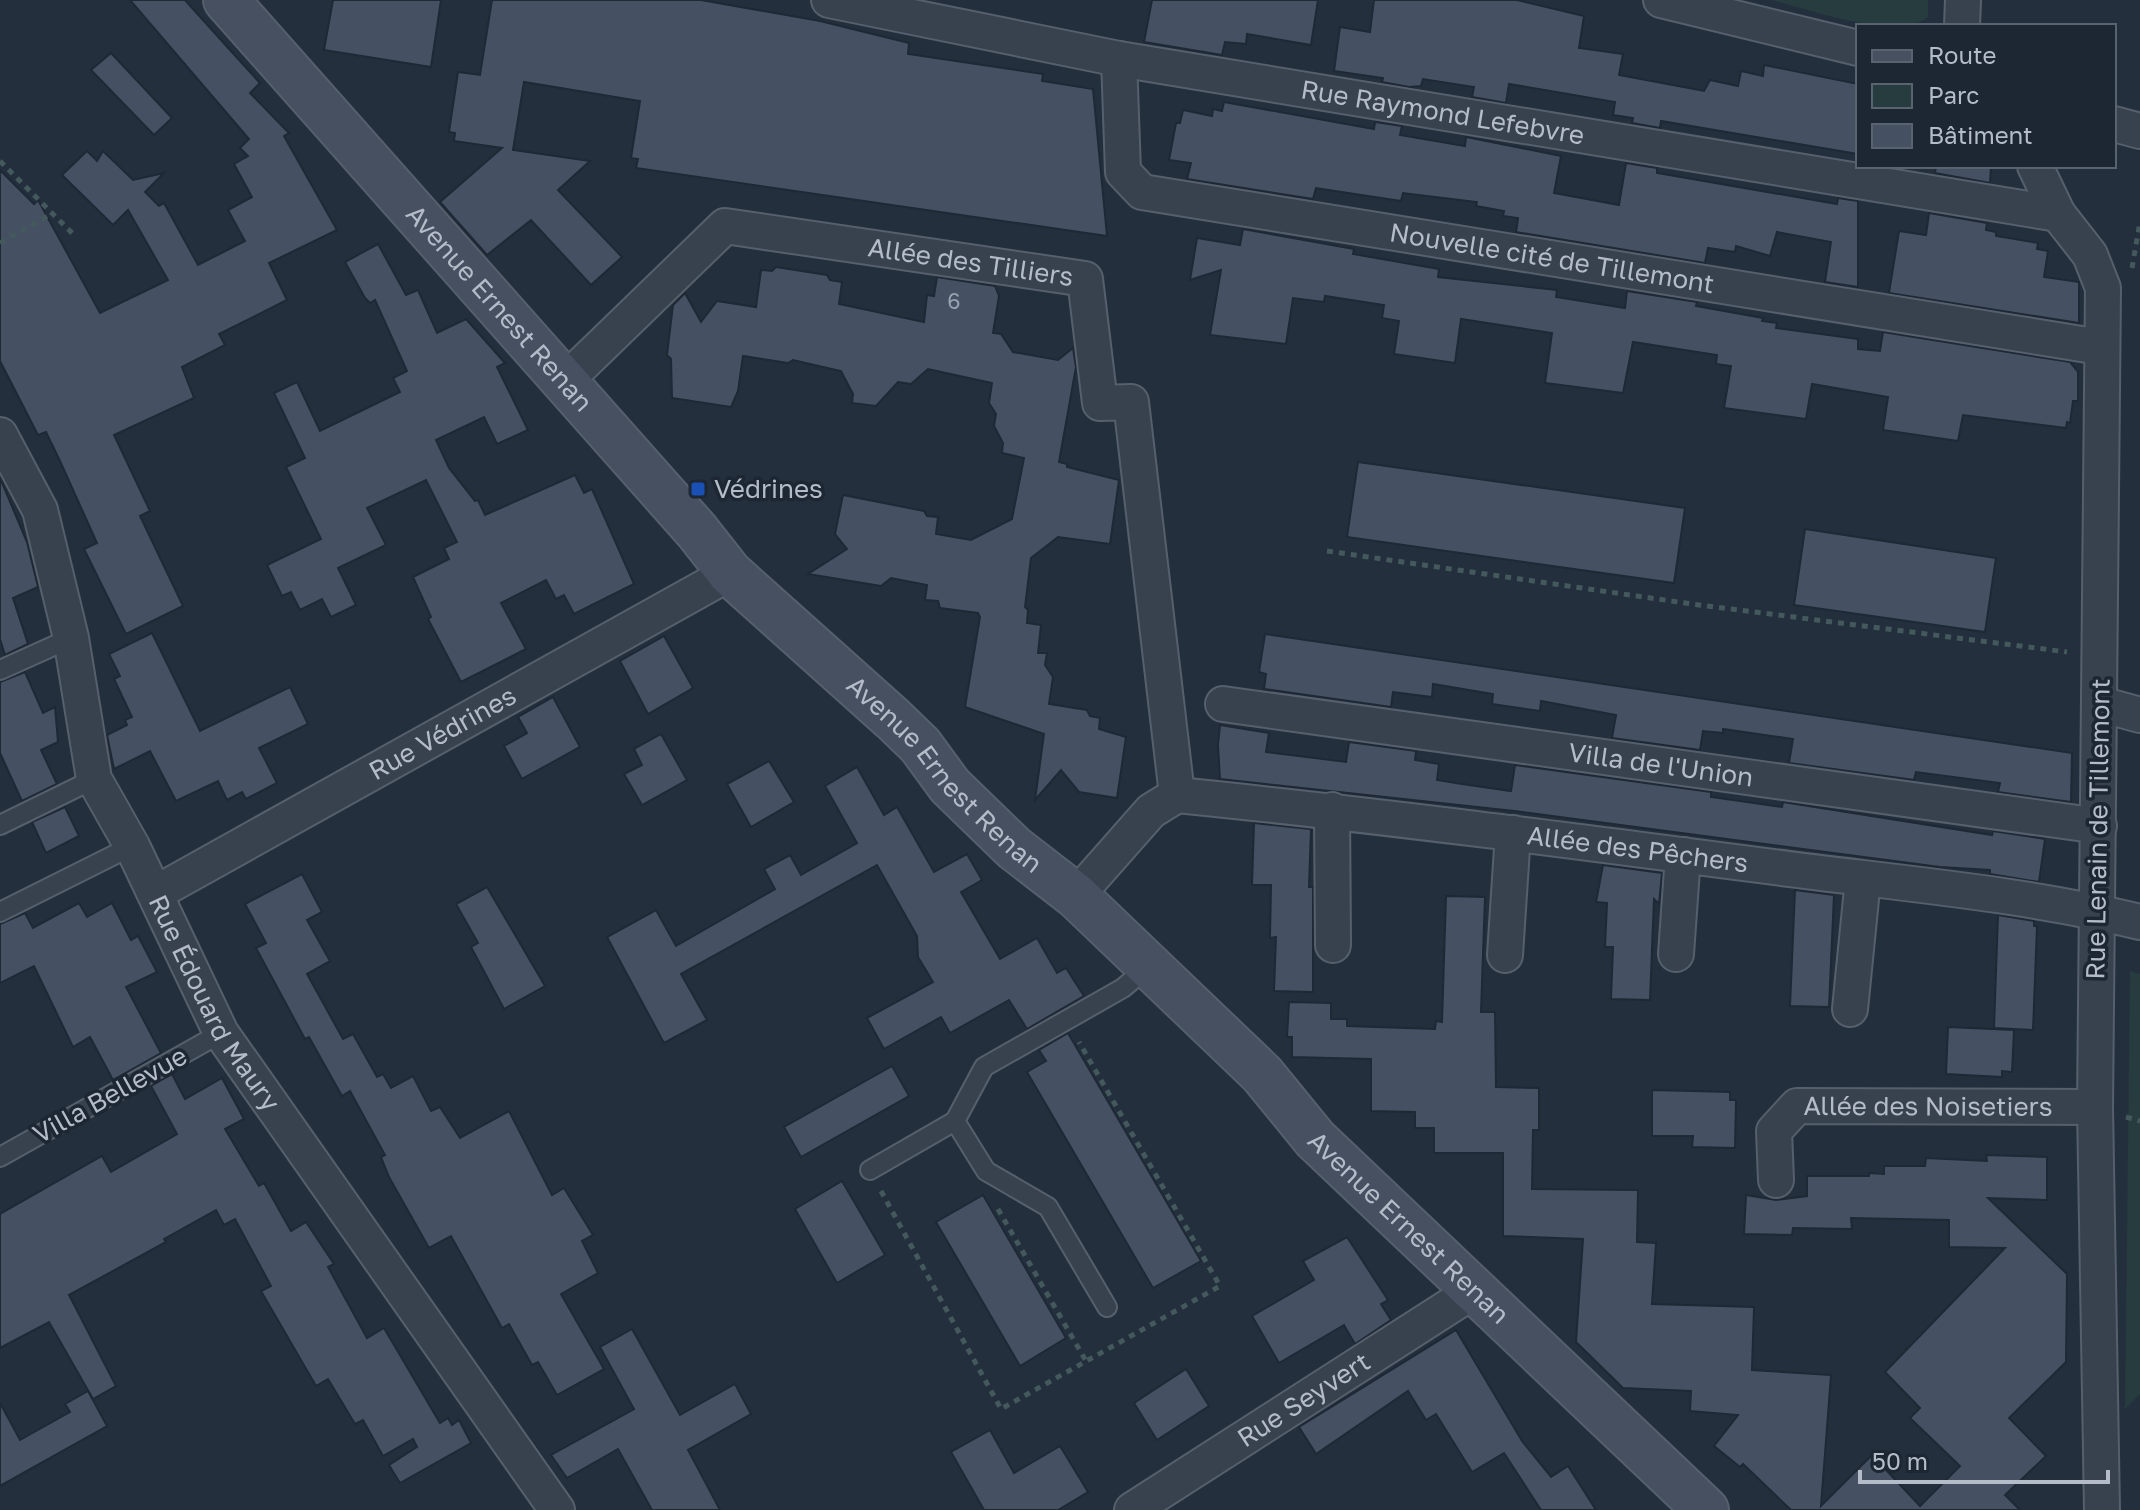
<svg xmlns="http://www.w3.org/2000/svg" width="2140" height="1510" font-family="'Golos Text',sans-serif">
<rect width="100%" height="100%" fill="#242f3e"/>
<g fill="#263c3f">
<path d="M1771,0h157v17c-31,25 -120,-8 -157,-17z"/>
<polygon points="2130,971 2140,974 2140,1394 2125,1409"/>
</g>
<g fill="#455162" stroke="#1f2835" stroke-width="2">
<polygon points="130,0 185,0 230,50 260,83 250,93 289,133 284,136 337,230 269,263 287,300 219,334 225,345 182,367 194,398 114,435 150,511 140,516 183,606 126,634 84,549 97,543 60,461 46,432 38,435 0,361 0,170 34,204 38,200 100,313 168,280 128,210 113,225 62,175 87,151 97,161 103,151 133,180 164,173 145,192 159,206 164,203 198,265 245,241 228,210 252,197 234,164 248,156 240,148 249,139"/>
<polygon points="333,0 441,0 431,67 324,50"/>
<polygon points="492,0 701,0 820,21 909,43 908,54 1043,74 1042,81 1093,89 1107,236 636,168 638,159 631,158 640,101 524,82 513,150 590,161 558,190 622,257 591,285 531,220 487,255 440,202 502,148 454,141 455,133 449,132 458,72 480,75"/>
<polygon points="1152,0 1318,0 1311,45 1247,34 1246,44 1225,42 1222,55 1144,42"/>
<polygon points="1374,0 1517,0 1584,16 1579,48 1623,54 1619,75 1704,91 1710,80 1738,86 1741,71 1763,76 1764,65 1858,84 1858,154 1661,121 1660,128 1632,123 1633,118 1613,115 1615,102 1509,84 1506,103 1472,97 1474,87 1423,79 1421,86 1409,87 1382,82 1383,78 1334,71 1340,27 1370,32"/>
<polygon points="111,53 172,118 154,135 91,70"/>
<polygon points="1224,102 1374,129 1375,122 1402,126 1400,135 1465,146 1466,137 1561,156 1554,193 1619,205 1626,163 1657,168 1657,173 1837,204 1838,198 1858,201 1858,287 1825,282 1831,242 1777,232 1770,256 1736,246 1735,252 1708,248 1705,263 1516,232 1518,218 1503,216 1504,211 1476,206 1477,202 1403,193 1401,201 1316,188 1313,199 1187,179 1191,163 1169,160 1176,123 1180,123 1183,110 1212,116 1213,109 1222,111"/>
<polygon points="1936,166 1991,166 1990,183 1935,173"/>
<polygon points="1929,213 1987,223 1986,230 1996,232 1996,236 2038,243 2037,249 2048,251 2044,277 2079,282 2079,323 1889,293 1899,231 1926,235"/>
<polygon points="1243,229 1354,249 1353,254 1439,269 1438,277 1557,290 1556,297 1625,308 1627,291 1697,302 1696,306 1763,318 1762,321 1777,323 1776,328 1858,339 1858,349 1880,351 1883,332 2070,362 2078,372 2078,401 2073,401 2070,423 2067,422 2066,428 1963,415 1958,441 1883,430 1888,397 1812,384 1806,419 1724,408 1731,366 1716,364 1717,355 1633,342 1623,393 1545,383 1552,333 1461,319 1455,363 1394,354 1399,321 1382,318 1384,305 1325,296 1324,302 1293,298 1286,344 1210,335 1221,270 1190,280 1197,238 1240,245"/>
<polygon points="378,244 406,295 418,290 437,333 466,319 505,363 497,367 528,430 497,444 484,417 436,440 449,468 475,501 478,500 485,515 575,475 584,493 592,489 634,584 574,614 564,595 556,599 546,580 501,603 526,649 461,682 428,619 431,617 413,577 449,559 444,548 457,542 426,480 367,508 386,545 338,568 356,605 331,617 322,599 300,610 291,592 282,596 267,565 321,539 286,467 305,458 274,393 297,382 320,431 400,392 393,378 407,371 375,300 370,303 365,298 345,262"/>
<polygon points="776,267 827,275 830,280 842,282 839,304 924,322 927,295 934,296 937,277 995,286 999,296 993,333 1001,334 1013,352 1058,360 1073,348 1076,367 1059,462 1067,464 1067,467 1119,480 1110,544 1058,537 1031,558 1025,607 1028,610 1027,623 1041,625 1038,653 1047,653 1045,665 1053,677 1049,704 1087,710 1090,716 1100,718 1099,729 1126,737 1117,798 1079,792 1061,770 1035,800 1044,734 965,707 980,617 978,613 940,608 938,601 925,600 927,585 891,578 881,586 808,574 847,549 835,534 843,495 924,511 927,516 938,517 936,534 971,540 1012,519 1024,458 1002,453 1003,443 994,426 996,414 989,403 992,383 928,369 911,384 898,382 876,406 852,403 853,394 841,371 793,360 788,363 743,356 738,391 731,407 672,398 671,359 667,355 673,305 685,293 701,322 717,301 756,307 761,270 772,271"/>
<polygon points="1358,462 1685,508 1674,583 1347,537"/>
<polygon points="0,478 27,542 38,587 13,598 28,644 5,655 0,639"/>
<polygon points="1805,529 1996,558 1985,632 1794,605"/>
<polygon points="152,633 200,731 290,687 308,724 259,748 277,783 246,799 242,792 227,800 218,781 176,801 150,751 114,769 107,735 127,725 125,720 132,717 114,679 120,676 109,654"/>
<polygon points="1265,634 2072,753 2071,802 1998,792 2000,783 1916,772 1914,780 1789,763 1793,739 1723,729 1723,733 1703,731 1700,750 1612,738 1616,715 1541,701 1540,711 1492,704 1493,694 1433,684 1432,697 1393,692 1391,707 1264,689 1266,674 1259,672"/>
<polygon points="664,636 693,688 648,714 620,661"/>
<polygon points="25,672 43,713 55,707 58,742 41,750 57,784 22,801 0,753 0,682"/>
<polygon points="553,697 580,747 522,779 504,746 527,733 518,717"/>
<polygon points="1220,725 1269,733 1266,752 1346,762 1349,742 1416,751 1415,760 1439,764 1437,780 1462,784 1511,791 1515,765 1711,792 1711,797 1782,807 1783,802 1992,835 1993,831 2045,839 2039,882 1990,874 1990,870 1940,867 1514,811 1220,779 1218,745"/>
<polygon points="661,734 687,780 642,805 624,774 642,765 634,749"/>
<polygon points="769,761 794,802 751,827 727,784"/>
<polygon points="857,767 884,815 897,807 934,872 967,854 982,880 961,892 1000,959 1037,938 1057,973 1066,968 1084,996 1027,1029 1009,1000 950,1033 941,1017 884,1049 867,1018 933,982 918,957 917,936 877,865 681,974 707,1020 664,1043 607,937 656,910 676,946 775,889 764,869 790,855 801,875 857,843 825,786"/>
<polygon points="65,807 79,836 46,853 32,822"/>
<polygon points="1254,823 1311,829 1309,887 1313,887 1313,992 1274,991 1276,937 1270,938 1271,885 1252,885"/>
<polygon points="1603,865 1662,873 1659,904 1654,899 1650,1000 1611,999 1613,947 1605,947 1607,903 1596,902"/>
<polygon points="302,874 322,912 307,920 330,961 307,974 343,1039 353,1034 377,1077 383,1074 391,1088 413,1076 431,1111 440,1107 460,1138 509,1111 552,1195 564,1188 593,1235 582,1241 598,1273 561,1294 604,1369 557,1395 538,1362 532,1365 509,1324 502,1328 451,1236 429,1248 389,1177 381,1157 385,1155 350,1091 342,1096 309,1037 305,1039 256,948 266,943 245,904"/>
<polygon points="487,887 545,986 504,1009 471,947 478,943 456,904"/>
<polygon points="1795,890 1834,895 1829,1007 1790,1006"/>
<polygon points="1446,896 1485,897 1481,1012 1495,1012 1496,1087 1539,1088 1539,1130 1533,1130 1532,1189 1638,1190 1637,1242 1656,1243 1652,1304 1754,1307 1752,1370 1831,1375 1821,1506 1872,1455 1920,1506 1960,1466 1910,1418 1920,1408 1885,1372 2005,1248 1949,1247 1949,1220 1851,1218 1852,1229 1793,1228 1792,1235 1744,1234 1746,1195 1776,1200 1807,1196 1807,1176 1869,1176 1869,1173 1884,1174 1884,1166 1925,1166 1926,1158 1987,1161 1986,1155 2047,1157 2047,1200 1988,1198 2067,1274 2066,1362 2009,1418 2046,1456 2005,1495 2020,1510 1791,1510 1743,1464 1740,1467 1714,1446 1738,1415 1690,1411 1691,1391 1623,1388 1576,1342 1583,1239 1503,1236 1503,1153 1434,1153 1434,1128 1415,1128 1415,1112 1371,1111 1371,1059 1292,1057 1292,1037 1287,1037 1289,1002 1331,1003 1331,1019 1347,1019 1347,1026 1435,1029 1436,1021 1442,1022"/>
<polygon points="79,903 87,917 112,903 131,940 138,936 157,972 126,987 161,1053 113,1080 90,1037 73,1047 34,966 0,983 0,924 25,913 33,928"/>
<polygon points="1998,915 2034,921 2034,926 2037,926 2033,1030 1994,1028"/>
<polygon points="1948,1027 2014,1030 2012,1072 2002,1071 2002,1077 1946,1074"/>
<polygon points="1068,1033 1201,1261 1153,1288 1027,1072 1046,1061 1039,1050"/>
<polygon points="892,1066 909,1096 801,1157 784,1127"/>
<polygon points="172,1074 185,1099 222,1078 244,1119 225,1129 259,1186 264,1183 291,1231 306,1222 334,1264 328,1267 367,1338 384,1328 440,1423 448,1418 452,1425 459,1420 471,1443 400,1483 389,1465 417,1447 413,1439 383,1456 363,1420 355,1424 328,1379 316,1386 261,1291 271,1286 235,1219 224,1225 216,1210 164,1239 166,1242 69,1295 116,1386 93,1399 49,1322 0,1348 0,1214 102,1156 111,1172 177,1134 151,1086"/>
<polygon points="1652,1090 1730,1092 1730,1100 1736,1100 1735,1148 1692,1147 1693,1136 1652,1136"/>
<polygon points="842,1181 885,1255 837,1283 795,1209"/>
<polygon points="983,1195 1066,1338 1020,1366 936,1222"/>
<polygon points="1347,1237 1388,1300 1381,1304 1391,1320 1355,1344 1344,1325 1279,1363 1252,1316 1314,1280 1303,1261"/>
<polygon points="632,1329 680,1415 735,1384 751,1414 688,1450 720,1510 652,1510 618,1449 567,1478 551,1455 634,1409 600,1347"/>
<polygon points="1456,1330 1522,1441 1551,1477 1568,1466 1596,1510 1541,1510 1504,1453 1472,1472 1436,1414 1426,1420 1408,1391 1316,1454 1299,1427"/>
<polygon points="1186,1369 1209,1406 1157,1440 1134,1403"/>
<polygon points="88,1391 107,1426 0,1486 0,1403 20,1440 70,1412 65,1404"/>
<polygon points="990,1430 1014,1473 1060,1446 1088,1492 1058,1510 984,1510 951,1452"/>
</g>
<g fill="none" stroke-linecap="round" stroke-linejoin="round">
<g stroke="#565f6c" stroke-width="22">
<g id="lane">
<polyline points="0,670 71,638"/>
<polyline points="0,825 94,779"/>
<polyline points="0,912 132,846"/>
<polyline points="0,1157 221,1033"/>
<polyline points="870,1170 955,1121"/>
<polyline points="1107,1307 1048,1207 986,1171 955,1121 984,1067 1123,988 1149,966"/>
</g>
</g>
<g stroke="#565f6c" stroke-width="38">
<g id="street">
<path id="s1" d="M829,0l290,59 939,155"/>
<polyline points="1661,0 1858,48"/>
<polyline points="1962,26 1963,0"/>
<path id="s2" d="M1119,59l4,113 19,20 958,155"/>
<polyline points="2114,124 2140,131"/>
<polyline points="2035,166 2058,214 2090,255 2103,288 2095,1107 2102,1510"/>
<path id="s3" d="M563,383l162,-157 360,53 15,124 31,-1 46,393"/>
<path id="s4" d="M0,435l40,75 31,128 23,141 38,67 89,187 336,477"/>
<path id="s5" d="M1223,704l876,122"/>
<polyline points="2100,704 2140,715"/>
<path id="s6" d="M1177,795c199,20 398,46 597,72 121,16 247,26 366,55"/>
<polyline points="1332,810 1333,945"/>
<path id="s7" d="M156,893l574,-320"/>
<polyline points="1076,896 1151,811 1177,795"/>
<polyline points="1676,954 1683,855"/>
<polyline points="1505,955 1513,833"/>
<polyline points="1850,1009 1863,879"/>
<path id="s8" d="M1776,1180l-2,-49 23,-25 298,1"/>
<path id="s9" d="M1132,1510l343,-220"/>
</g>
</g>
<g stroke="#565f6c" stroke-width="48">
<g id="secondary">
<path id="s10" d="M226,0l471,531 33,42 163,146 27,26 30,41 64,62 62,48 186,178 53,65 391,371"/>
</g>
</g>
<g stroke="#44595c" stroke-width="5" stroke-dasharray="6 6" stroke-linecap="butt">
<polyline points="0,161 76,237"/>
<polyline points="0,243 53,213"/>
<polyline points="2132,268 2140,222"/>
<polyline points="1327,551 1692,604 2067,652"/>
<polyline points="2126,1117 2140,1121"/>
<polyline points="881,1191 1001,1409 1220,1286 1079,1042"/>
<polyline points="998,1209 1086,1361"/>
</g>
<use href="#lane" stroke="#38414e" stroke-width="18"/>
<use href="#street" stroke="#38414e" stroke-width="34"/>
<use href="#secondary" stroke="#465061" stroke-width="44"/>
</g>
<rect fill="#1a4fb4" stroke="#1d2633" stroke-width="3" x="690" y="481" width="16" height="16" rx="4"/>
<g text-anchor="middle" stroke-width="7" stroke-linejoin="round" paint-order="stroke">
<g font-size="22" fill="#98a1af">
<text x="954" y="309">6</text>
</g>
<g font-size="26" fill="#b4bcc9" stroke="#1d2633">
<text dy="9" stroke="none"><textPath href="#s1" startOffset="624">Rue Raymond Lefebvre</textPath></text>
<text dy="9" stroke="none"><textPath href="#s2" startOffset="556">Nouvelle cité de Tillemont</textPath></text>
<text dy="9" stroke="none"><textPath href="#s3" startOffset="474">Allée des Tilliers</textPath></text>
<text dy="9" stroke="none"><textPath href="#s10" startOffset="412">Avenue Ernest Renan</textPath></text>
<text dy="9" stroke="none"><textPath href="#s7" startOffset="328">Rue Védrines</textPath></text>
<text dy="9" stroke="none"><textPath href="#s5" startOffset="442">Villa de l'Union</textPath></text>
<text dy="9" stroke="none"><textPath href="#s10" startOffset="1058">Avenue Ernest Renan</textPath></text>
<text transform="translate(2098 829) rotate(-89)" y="9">Rue Lenain de Tillemont</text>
<text dy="9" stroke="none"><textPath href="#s6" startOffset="464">Allée des Pêchers</textPath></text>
<text dy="9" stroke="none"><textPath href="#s4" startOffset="614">Rue Édouard Maury</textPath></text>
<text transform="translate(110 1095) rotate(-29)" y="9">Villa Bellevue</text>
<text dy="9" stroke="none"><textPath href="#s8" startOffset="214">Allée des Noisetiers</textPath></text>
<text dy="9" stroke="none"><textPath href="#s10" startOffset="1708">Avenue Ernest Renan</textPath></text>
<text dy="9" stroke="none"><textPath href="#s9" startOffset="204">Rue Seyvert</textPath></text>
</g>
<g font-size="26" fill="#b4bcc9" stroke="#1d2633" text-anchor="start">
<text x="714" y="498">Védrines</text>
</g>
</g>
<rect x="1856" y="24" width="260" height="144" fill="#1d2633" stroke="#59626f" stroke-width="2"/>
<rect x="1872" y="50" width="40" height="12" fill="#465061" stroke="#59626f" stroke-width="2"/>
<text x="1928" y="64" font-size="24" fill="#b4bcc9">Route</text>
<rect x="1872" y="84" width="40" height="24" fill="#263c3f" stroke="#59626f" stroke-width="2"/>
<text x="1928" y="104" font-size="24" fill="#b4bcc9">Parc</text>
<rect x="1872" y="124" width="40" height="24" fill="#455162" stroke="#59626f" stroke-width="2"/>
<text x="1928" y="144" font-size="24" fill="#b4bcc9">Bâtiment</text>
<path d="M1860 1470v12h248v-12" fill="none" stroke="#b4bcc9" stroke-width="4"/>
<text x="1872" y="1470" font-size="24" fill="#b4bcc9" stroke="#1d2633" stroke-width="6" paint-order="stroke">50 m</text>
</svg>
